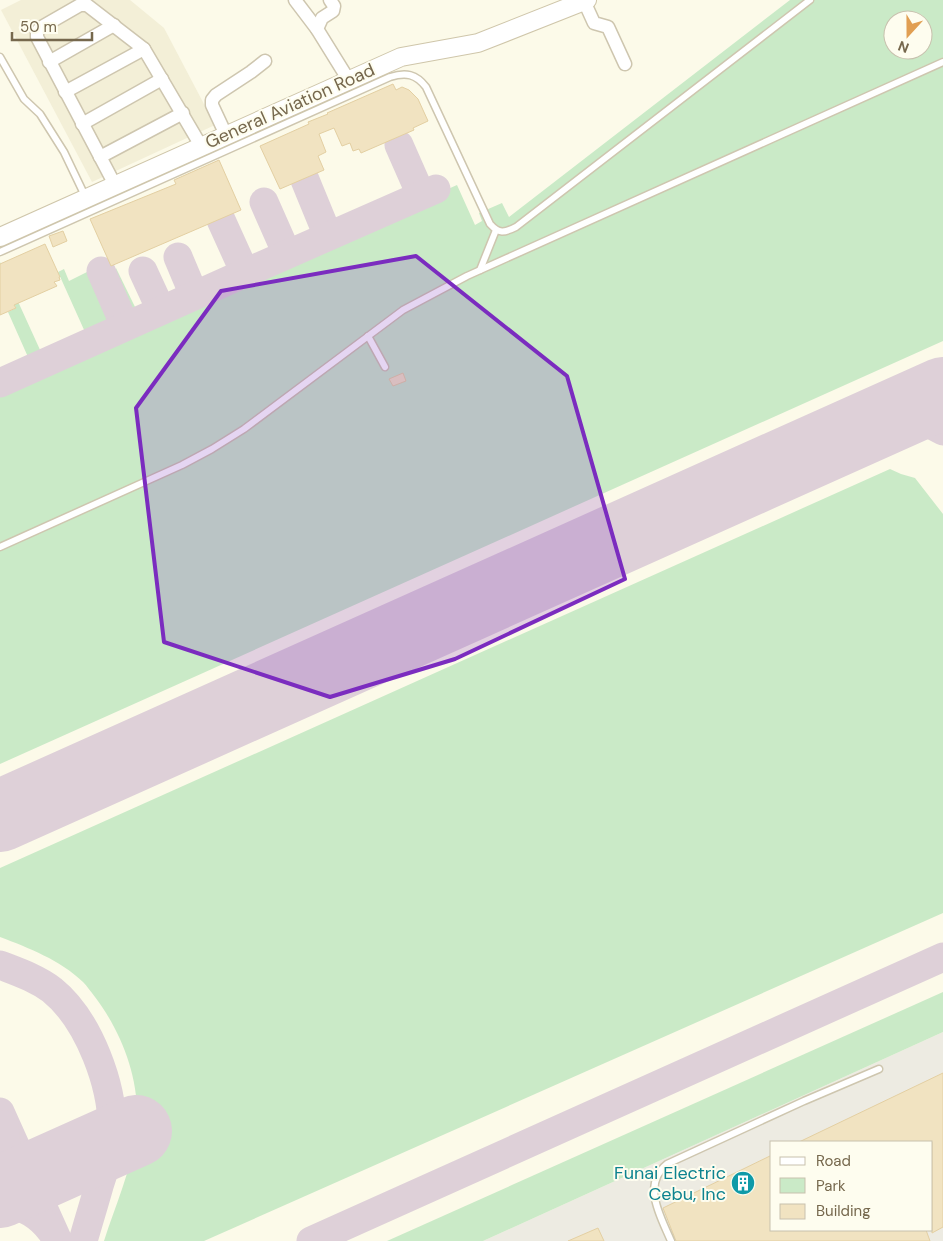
<svg xmlns="http://www.w3.org/2000/svg" width="943" height="1241" font-family="'DM Sans',sans-serif">
<rect width="100%" height="100%" fill="#fcfae9"/>
<polygon fill="#f3efd7" points="21,0 130,0 164,28 215,125 92,182 1,10"/>
<path fill="#edebe2" fill-rule="evenodd" d="M943,1032v209h-460zM772,1142h160v88h-160z"/>
<g fill="#caeac7" fill-rule="evenodd">
<path d="M790,0h153v341l-943,423v-376l457,-203 18,40 7,-4 -3,-8 23,-10 7,14zM893,20h30v30h-30z"/>
<polygon points="0,262 41,352 28,357 8,312 16,308 0,274"/>
<polygon points="116,268 136,309 125,315 111,284"/>
<polygon points="64,269 69,281 89,271 90,273 96,271 118,317 85,332 58,272"/>
<path d="M890,469l11,5 14,4 28,36v399l-739,328h-100c11,-35 28,-72 32,-109 6,-48 -13,-98 -41,-135 -4,-5 -8,-11 -12,-15 -23,-22 -54,-34 -83,-45v-69z"/>
<polygon points="943,992 943,1032 483,1241 387,1241"/>
</g>
<g fill="none" stroke-linecap="round" stroke-linejoin="round">
<g stroke="#ded0d8" stroke-width="29">
<polyline points="399,145 421,195"/>
<polyline points="305,180 328,236"/>
<polyline points="264,202 287,254"/>
<polyline points="221,220 245,273"/>
<polyline points="178,257 194,295"/>
<polyline points="101,271 125,326"/>
<polyline points="143,271 161,310"/>
<polyline points="0,383 245,273 436,189"/>
<polyline points="895,414 920,419 943,431"/>
<path d="M0,965c18,7 36,13 52,25 37,30 62,97 60,144 -1,17 -8,36 -13,52 -5,18 -11,37 -16,55"/>
<polyline points="0,1112 58,1241"/>
<polyline points="0,1168 6,1145 4,1125"/>
<path d="M0,1202c21,3 39,12 51,29"/>
<polyline points="311,1241 943,957"/>
</g>
<g stroke="#ded0d8" stroke-width="72">
<polyline points="0,816 943,393"/>
<polyline points="0,1192 136,1131"/>
</g>
</g>
<g fill="#f1e3c1" stroke="#e3cfa2">
<polygon points="393,84 396,90 402,87 409,90 418,99 428,121 413,128 414,130 361,153 359,149 353,151 350,143 342,146 334,128 319,134 326,152 318,156 324,170 280,189 260,146 309,124 308,122 328,114 327,113"/>
<polygon points="219,160 241,210 111,266 90,219 176,184 174,180"/>
<polygon points="63,231 67,241 53,247 49,236"/>
<polygon points="45,244 60,277 59,277 60,280 54,282 57,286 14,305 16,308 0,315 0,264"/>
<polygon points="403,373 406,381 393,386 389,379"/>
<polygon points="943,1073 943,1227 932,1233 932,1142 799,1142"/>
<polygon points="772,1155 772,1230 926,1230 930,1241 676,1241 663,1208"/>
<polygon points="598,1228 604,1241 568,1241"/>
</g>
<g fill="none" stroke-linecap="round" stroke-linejoin="round">
<g stroke="#cec6af" stroke-width="9">
<g id="service">
<polyline points="0,57 24,99 40,114 64,152 86,198"/>
<path d="M0,252l390,-175c16,-5 26,-3 36,10l64,137c9,10 14,9 26,3l294,-227"/>
<polyline points="480,270 496,230"/>
<polyline points="368,336 385,367"/>
<polyline points="0,547 182,465 212,449 244,429 403,310 467,276 943,62"/>
<path d="M671,1241c-10,-24 -30,-56 -4,-77l137,-63 75,-32"/>
</g>
</g>
<g stroke="#cec6af" stroke-width="15">
<g id="minor">
<polyline points="295,0 317,29 348,79"/>
<polyline points="584,1 594,23 608,27 625,64"/>
<polyline points="317,29 322,18 333,11 334,6 330,0"/>
<polyline points="49,62 114,25"/>
<polyline points="65,92 144,49"/>
<polyline points="82,124 162,79"/>
<polyline points="226,135 212,105 212,100 216,95 251,72 265,61"/>
<polyline points="100,157 183,113"/>
<polyline points="115,185 37,37 37,32 40,28 80,5 87,5 144,49 201,146"/>
</g>
</g>
<g stroke="#cfc6aa" stroke-width="20">
<polyline id="secondary" points="0,237 401,57 478,43 587,0"/>
</g>
<use href="#service" stroke="#fff" stroke-width="6"/>
<use href="#minor" stroke="#fff" stroke-width="12"/>
<use href="#secondary" stroke="#fff" stroke-width="18"/>
</g>
<path fill="#7b2cbf" fill-opacity="0.2" stroke="#7b2cbf" stroke-width="4" stroke-linejoin="round" d="M416,256l151,120 58,203 -170,80 -125,38 -166,-55 -28,-234 85,-117z"/>
<defs>
<g id="building-disc" transform="scale(1.25)"><circle r="9.5" fill="#0f9aa8" stroke="#fefdef"/><path d="M-4-6H4V6H1V3H-1V6H-4ZM-2.5-4.3h1.7v1.8h-1.7ZM.8-4.3h1.7v1.8H.8ZM-2.5-1h1.7V.8h-1.7ZM.8-1h1.7V.8H.8Z" fill="#fff"/></g>
</defs>
<g fill-rule="evenodd">
<use href="#building-disc" x="743" y="1183"/>
</g>
<g text-anchor="middle" stroke-width="4" stroke-linejoin="round" paint-order="stroke">
<g font-size="18" fill="#76684d" stroke="#fefdef">
<text transform="translate(290 106) rotate(-24)" y="6">General Aviation Road</text>
</g>
<g font-size="18" fill="#0d838f" stroke="#fefdef" text-anchor="end">
<text x="726" y="1179">Funai Electric<tspan x="726" dy="21">Cebu, Inc</tspan></text>
</g>
</g>
<rect x="770" y="1141" width="162" height="90" fill="#fefdef" stroke="#c8c1ae"/>
<rect x="780" y="1157" width="25" height="8" fill="#ffffff" stroke="#c8c1ae"/>
<text x="816" y="1166" font-size="15" fill="#76684d">Road</text>
<rect x="780" y="1178" width="25" height="15" fill="#caeac7" stroke="#c8c1ae"/>
<text x="816" y="1191" font-size="15" fill="#76684d">Park</text>
<rect x="780" y="1204" width="25" height="15" fill="#f1e3c1" stroke="#c8c1ae"/>
<text x="816" y="1216" font-size="15" fill="#76684d">Building</text>
<g transform="translate(908 35) rotate(201)"><circle r="24" fill="#fefdef" stroke="#c8c1ae"/>
<path d="M0-4L9 19L0 12L-9 19Z" fill="#e19f52"/>
<text y="-8" font-size="14" font-weight="bold" text-anchor="middle" fill="#76684d">N</text>
</g>
<path d="M12 32v8h80v-8" fill="none" stroke="#76684d" stroke-width="2.5"/>
<text x="20" y="32" font-size="15" fill="#76684d" stroke="#fefdef" stroke-width="4" paint-order="stroke">50 m</text>
</svg>
